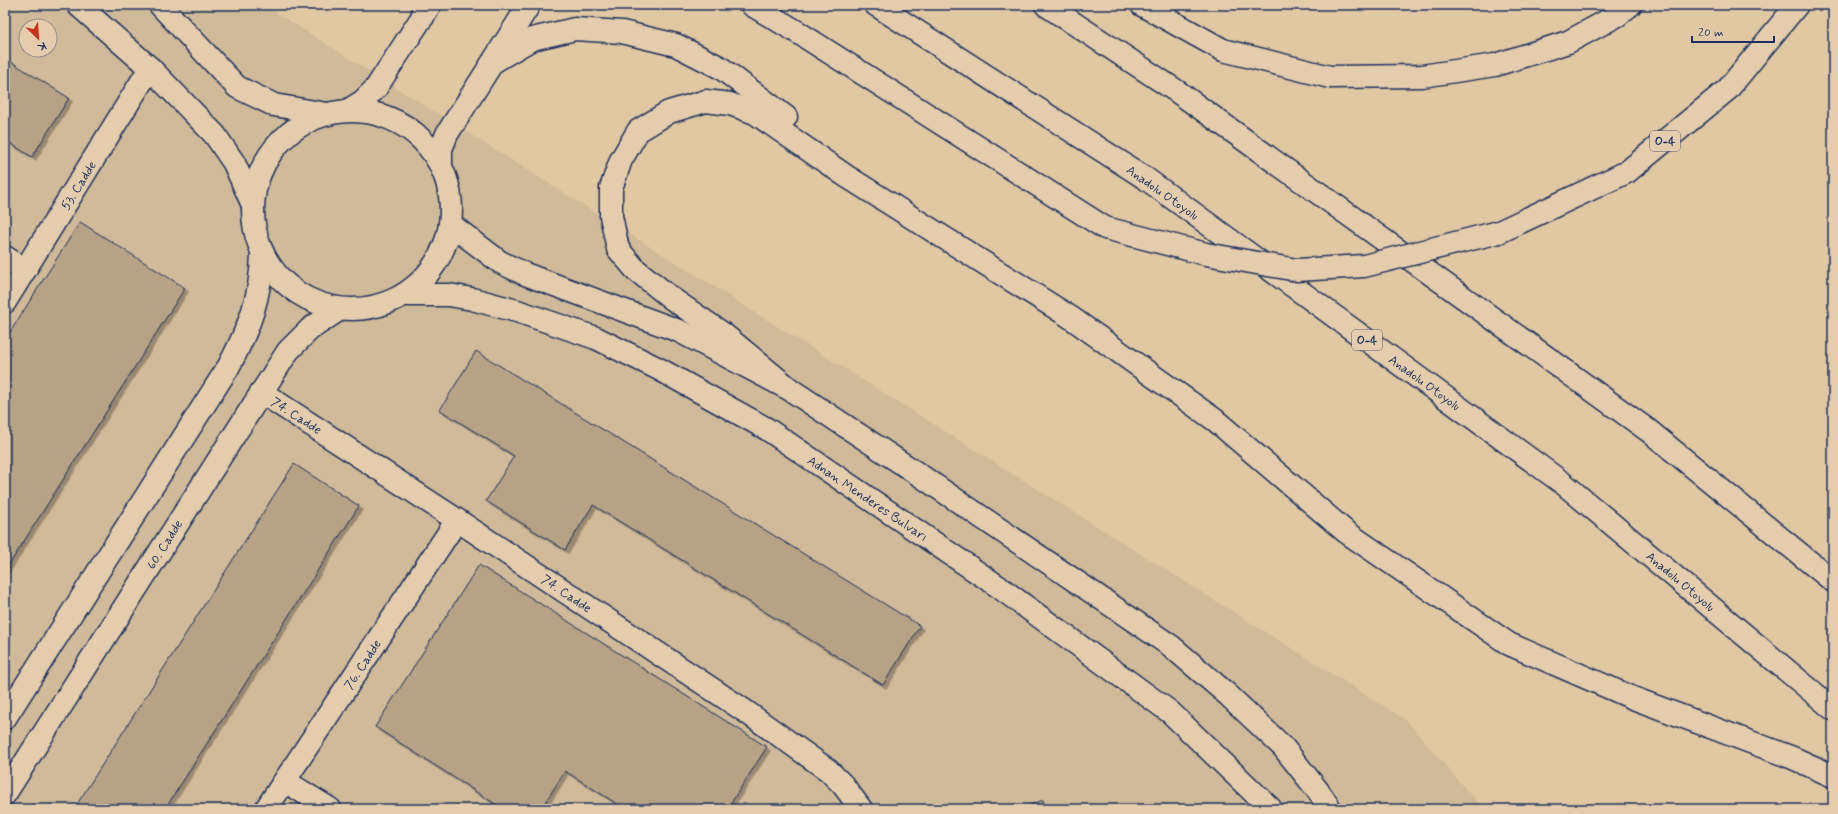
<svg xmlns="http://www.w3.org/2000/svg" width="1838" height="814" font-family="Mynerve,sans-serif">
<defs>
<filter id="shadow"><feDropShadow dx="3.5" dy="3.5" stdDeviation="0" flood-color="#0004"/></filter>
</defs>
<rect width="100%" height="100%" fill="#e0c8a3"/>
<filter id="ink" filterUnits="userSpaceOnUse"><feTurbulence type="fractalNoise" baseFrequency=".025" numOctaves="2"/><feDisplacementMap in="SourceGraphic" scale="8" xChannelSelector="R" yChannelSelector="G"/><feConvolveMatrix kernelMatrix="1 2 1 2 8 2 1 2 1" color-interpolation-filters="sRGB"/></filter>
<g filter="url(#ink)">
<path fill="#cfba99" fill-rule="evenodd" d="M5,5h259l1142,715 77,89h-1478zM26,26h24v24h-24z"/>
<g fill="#b6a385" stroke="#1b2f5e" filter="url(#shadow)">
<polygon points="5,58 69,98 32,157 5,140"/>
<polygon points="80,222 185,288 5,571 5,340"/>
<polygon points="476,351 920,626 883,685 593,505 565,550 486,501 514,456 440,410"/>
<polygon points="294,464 359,506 165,809 74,809"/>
<polygon points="479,565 767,747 727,809 625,809 565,771 541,809 503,809 375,727"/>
<polygon points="1043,800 1046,809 1020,809"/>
</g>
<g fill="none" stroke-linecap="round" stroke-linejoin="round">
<g stroke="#1b2f5e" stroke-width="25">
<g id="street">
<polyline points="5,257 25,270"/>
<polyline points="5,302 150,68"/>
<polyline points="261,392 457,520 745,711 828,770 843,785 861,809"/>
<polyline points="285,781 330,809"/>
<polyline points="266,809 457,520"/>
</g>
</g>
<g stroke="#1b2f5e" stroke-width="25">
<g id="secondary">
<polyline points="78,5 150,68 215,135 234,163 252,203"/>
<polyline points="160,5 237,87 274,105 327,114"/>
<polyline points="450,224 500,262 525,274 679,331 791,390 921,476 1171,646 1228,695 1283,747 1319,792 1330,809"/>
<polyline points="408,295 449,295 472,299 517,311 596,338 659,369 767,429 999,587 1170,712 1271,809"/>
<path d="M5,718l224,-352c20,-38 32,-69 33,-112"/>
<polyline points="5,794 288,351 310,329 340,309"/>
</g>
</g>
<g stroke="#1b2f5e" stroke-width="25">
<g id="primary">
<circle cx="352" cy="210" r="99"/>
<polyline points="347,111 363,101 376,88 430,5"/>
<polyline points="441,164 441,149 447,134 529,5"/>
</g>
</g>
<g stroke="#1b2f5e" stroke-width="25">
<g id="highway">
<polyline points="752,5 799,33 1105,228"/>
<polyline points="876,5 1145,178 1564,484 1833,709"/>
<polyline points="1046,5 1178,92 1649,431 1833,581"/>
<polyline points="1142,5 1223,50 1330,77 1422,76 1495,65 1568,42 1618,15 1630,5"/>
<polyline points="423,17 423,5"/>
<polyline points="493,62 532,39 575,29 622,32 676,45 721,68 786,117"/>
<polyline points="1499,232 1627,172 1728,89 1797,5"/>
<polyline points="791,390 722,333 671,298 635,269 618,249 611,216 611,188 621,160 638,131 669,112 706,101 730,104 755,113 846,176 1070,317 1215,420 1346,532 1509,644 1633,698 1793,758 1833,776"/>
</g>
</g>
<use href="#street" stroke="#e4cdad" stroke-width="22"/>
<use href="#secondary" stroke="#e4cdad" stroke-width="22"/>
<use href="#primary" stroke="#e4cdad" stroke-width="22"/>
<use href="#highway" stroke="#e4cdad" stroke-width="22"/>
<g stroke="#1b2f5e" stroke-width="25" stroke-linecap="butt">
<polyline id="highway-bridge" points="1105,228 1206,254 1297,270 1364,266 1499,232"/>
</g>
<use href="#highway-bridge" stroke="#e4cdad" stroke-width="22"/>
</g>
</g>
<g text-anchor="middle" stroke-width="3" stroke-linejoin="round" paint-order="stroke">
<g fill="#e4cdad" stroke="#575e76" stroke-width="1">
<rect x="1650" y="131" width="30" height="20" rx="3"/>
<rect x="1352" y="330" width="30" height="20" rx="3"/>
</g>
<g font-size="12" font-weight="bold" fill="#1b2f5e">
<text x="1665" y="145">O-4</text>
<text x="1367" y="344">O-4</text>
</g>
<g font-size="13" fill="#1b2f5e" stroke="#e4cdad">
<text transform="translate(78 185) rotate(-58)" y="5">53. Cadde</text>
<text transform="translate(1163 192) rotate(35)" y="5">Anadolu Otoyolu</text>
<text transform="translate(1425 382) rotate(36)" y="5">Anadolu Otoyolu</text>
<text transform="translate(297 415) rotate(33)" y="5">74. Cadde</text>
<text transform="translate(868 498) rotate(34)" y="5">Adnan Menderes Bulvarı</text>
<text transform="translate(164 544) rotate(-58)" y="5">60. Cadde</text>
<text transform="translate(1681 581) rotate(40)" y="5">Anadolu Otoyolu</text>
<text transform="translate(567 593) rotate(34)" y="5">74. Cadde</text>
<text transform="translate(362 664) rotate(-57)" y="5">76. Cadde</text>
</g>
</g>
<rect width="1838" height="814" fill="none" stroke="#e4cdad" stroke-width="20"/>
<rect x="10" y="10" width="1818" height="794" fill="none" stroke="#1b2f5e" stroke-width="1.5" filter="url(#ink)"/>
<g transform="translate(38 38) rotate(155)"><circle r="19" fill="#e4cdad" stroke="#948e8d"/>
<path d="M0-3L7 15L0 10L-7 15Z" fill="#c8321e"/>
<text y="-6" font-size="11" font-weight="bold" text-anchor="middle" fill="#1b2f5e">K</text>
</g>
<path d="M1692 36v6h82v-6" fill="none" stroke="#1b2f5e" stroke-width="2"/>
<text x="1698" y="36" font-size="12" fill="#1b2f5e" stroke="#e4cdad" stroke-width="3" paint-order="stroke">20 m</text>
</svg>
